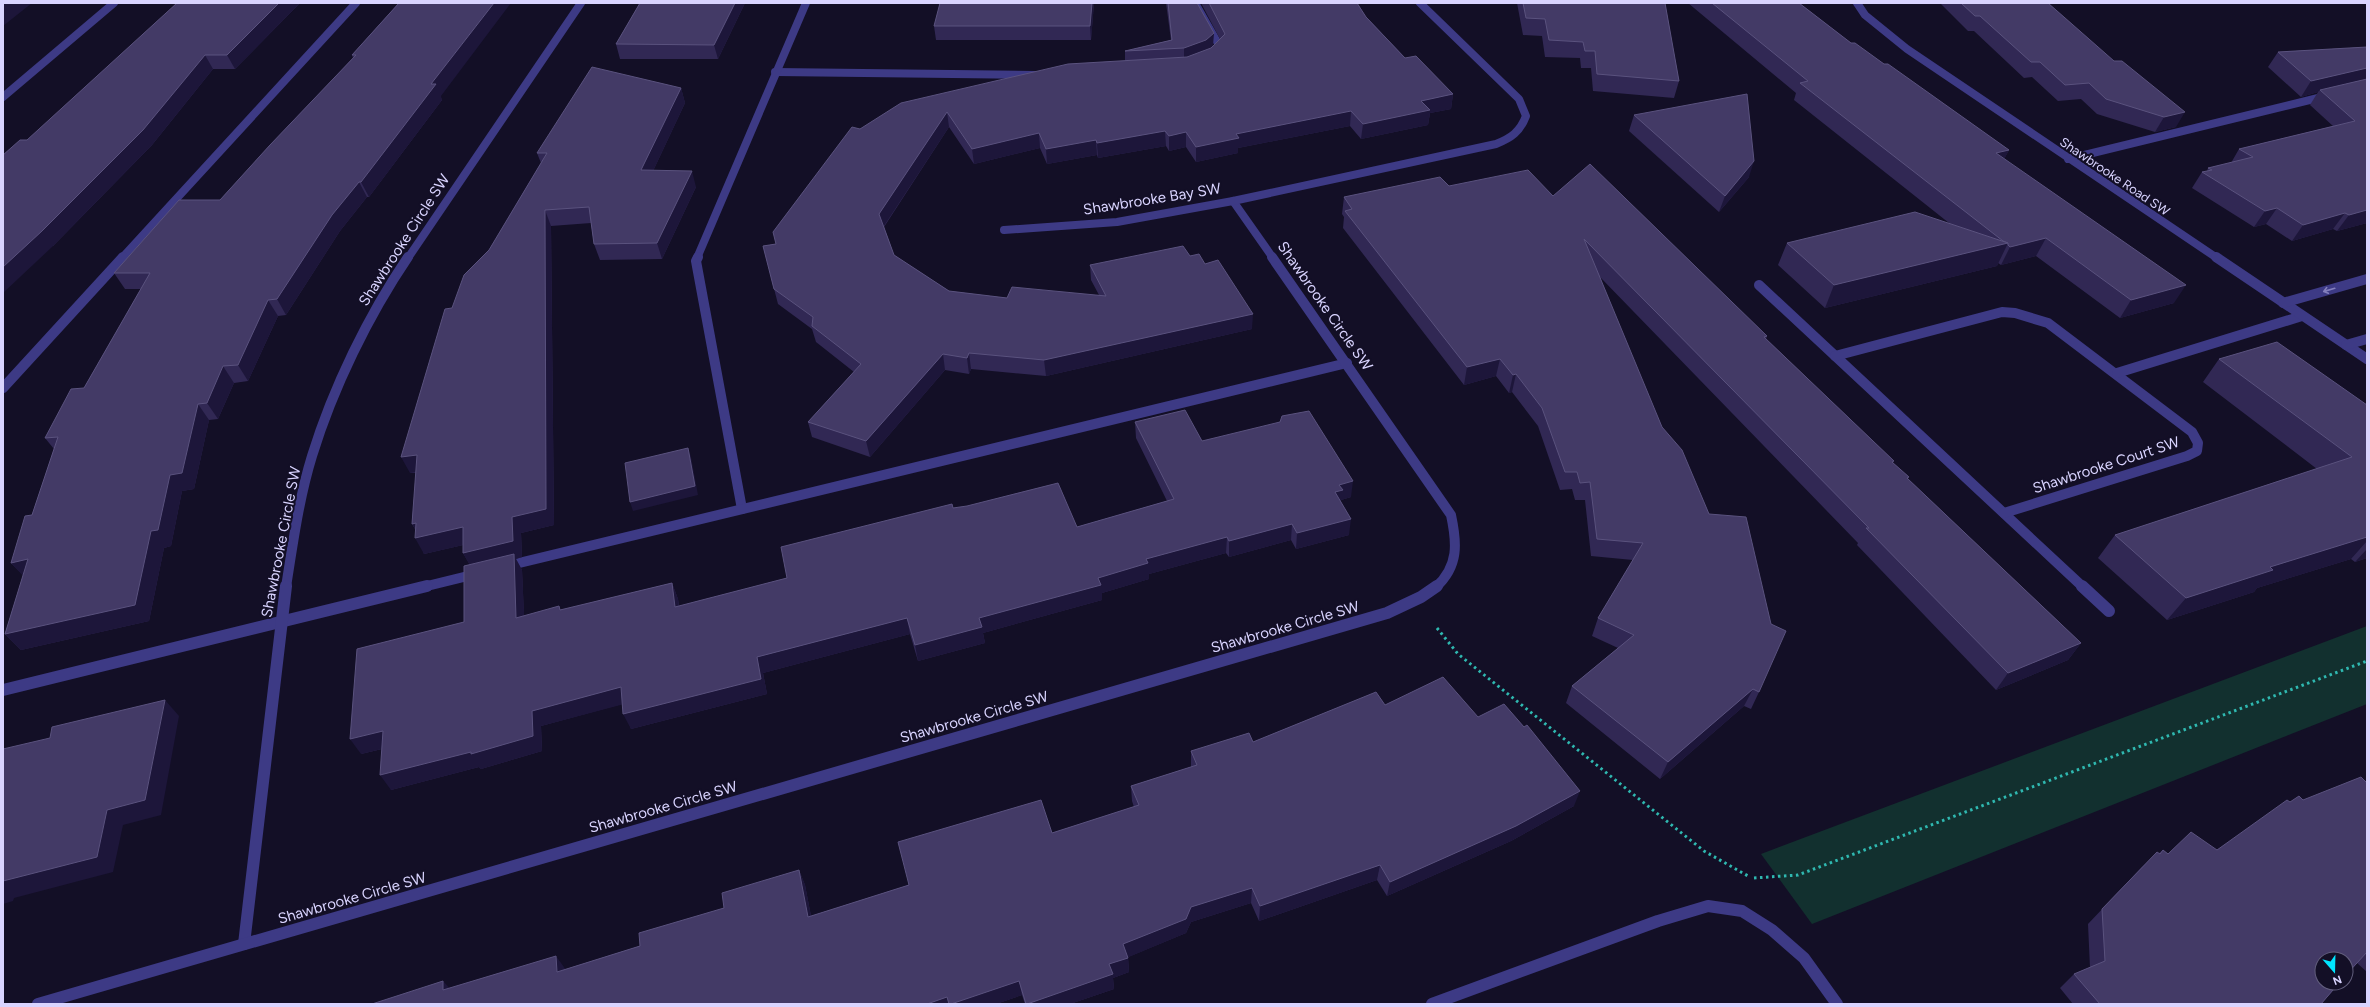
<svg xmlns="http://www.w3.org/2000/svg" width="2370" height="1007" font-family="Figtree,sans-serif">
<rect width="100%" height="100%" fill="#130f26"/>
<polygon fill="#12302f" points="2367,626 2367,704 1812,924 1761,854"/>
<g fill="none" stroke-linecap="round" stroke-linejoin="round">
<g stroke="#2fb8b0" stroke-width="3" stroke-dasharray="2.5 3.5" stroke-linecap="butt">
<polyline points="1437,628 1458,654 1704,851 1748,876"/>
<polyline points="1754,878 1798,875 2367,661"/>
</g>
<g stroke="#3d3a85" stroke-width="8">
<polyline points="1195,3 1220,47 1215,53"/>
<polyline points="775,72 1035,75"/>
<polyline points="2068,159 2326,96"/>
<polyline points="122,258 356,3"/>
<polyline points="697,258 806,3"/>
</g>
<g stroke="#3d3a85" stroke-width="10">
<polyline points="698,257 696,261 742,509"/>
<polyline points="1759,285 2083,587"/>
<polyline points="1835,356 2002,312 2015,313 2048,323 2192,432 2198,443 2197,451 2187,456 2004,513"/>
<polyline points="2117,373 2302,316"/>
<polyline points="3,388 123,257"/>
<polyline points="507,566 1347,363"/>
<polyline points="423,587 476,574"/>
</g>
<g stroke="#3d3a85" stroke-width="12">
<polyline points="2082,586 2109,611"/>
<polyline points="3,690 427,586"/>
<polyline points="1432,1004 1658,921 1708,906 1742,911 1772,930 1804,958 1837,1004"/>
</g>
<g stroke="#3d3a85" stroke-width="8">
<polyline points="1857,3 1865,15 1907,49 2217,258"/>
<polyline points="3,97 114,3"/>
<polyline points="1233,201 1273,258"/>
<path d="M1004,230l113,-8 116,-21 263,-57c15,-6 24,-12 30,-28l-7,-17 -99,-96"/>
<polyline points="408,258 581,3"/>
</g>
<g stroke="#3d3a85" stroke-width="10">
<path d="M1272,257l179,258c6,28 8,51 -15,72"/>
<polyline points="2216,257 2367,359"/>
<polyline points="2283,303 2367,279"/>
<polyline points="2346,345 2367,339"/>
<path d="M286,587c7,-44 13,-89 26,-131 21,-68 56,-140 96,-199"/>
</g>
<g stroke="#3d3a85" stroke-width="12">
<polyline points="244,944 286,586"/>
<polyline points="38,1004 1387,613 1421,597 1437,586"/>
</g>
</g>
<g fill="#312854">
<polygon points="300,3 235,69 213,69 152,145 53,246 27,140"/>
<polygon points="399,3 442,100 369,197 367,197 340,231 286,315 278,316 248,381 234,383 218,419 209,420 194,489 182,491 171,546 164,548 149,621 21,650 5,634 23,575 11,563 32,515 54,449 45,438 84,388 141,289 125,289 114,273 220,200 353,58 352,55"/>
<polygon points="640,3 745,3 718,59 620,59 616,44"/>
<polygon points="940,3 1094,3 1091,40 936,40 934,26"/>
<polygon points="1166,3 1197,3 1213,46 1220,39 1201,3 1357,3 1366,17 1405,58 1453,94 1451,109 1430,113 1428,125 1361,139 1350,126 1238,148 1238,153 1196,162 1186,147 1169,151 1166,146 1098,158 1097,155 1047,164 1040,148 974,164 949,127 884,227 894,255 949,291 1007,298 1099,295 1091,280 1090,265 1190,256 1205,264 1252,329 1046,376 971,369 969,374 945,370 870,457 812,437 808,422 854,372 816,342 812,329 778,304 763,246 776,244 860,129 1125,61 1125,51 1171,40"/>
<polygon points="1517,3 1665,3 1679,81 1674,98 1593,91 1591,68 1581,68 1580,58 1545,57 1542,36 1523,35"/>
<polygon points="1688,3 1799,3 1851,43 1884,64 2009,150 2004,159 2174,303 2120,318 2036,256 2001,265 1998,263 1997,266 1825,308 1778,265 1787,243 1949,223 1794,100 1796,93"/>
<polygon points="1940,3 2048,3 2176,127 2155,132 2097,114 2081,99 2058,101 2032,77 2024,78 1974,31 1968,31"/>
<polygon points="2367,47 2367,223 2337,231 2333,229 2292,241 2266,224 2254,227 2192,188 2202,172 2207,171 2208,168 2231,163 2239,149 2333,126 2310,105 2318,92 2301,97 2268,67 2278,52"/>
<polygon points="681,88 685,103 653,171 696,187 662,259 600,260 594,244 591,223 551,226 554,525 521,533 522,557 516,559 522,570 524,616 561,610 672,583 678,599 679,606 787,578 953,508 1077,527 1167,501 1136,438 1135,422 1202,441 1351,497 1341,500 1341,503 1349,535 1296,549 1291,540 1229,557 1226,553 1149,574 1149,579 1102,593 1102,600 983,633 985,643 918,661 910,634 763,673 767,694 631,729 622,704 541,726 542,751 481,769 479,767 391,790 382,749 361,754 464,622 470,565 463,553 463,545 424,554 415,529 412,524 416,473 410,473 452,308 489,250 541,163 537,153"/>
<polygon points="1634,115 1749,177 1719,212 1629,131"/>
<polygon points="1449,186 1553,196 1767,336 1766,339 1893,463 1908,479 2081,643 2068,660 1996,690 1857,545 1858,543 1600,277 1759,692 1751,709 1744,706 1660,779 1566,703 1572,686 1618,648 1592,636 1598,618 1633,560 1591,556 1585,500 1575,500 1572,489 1560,490 1538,426 1512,392 1509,393 1496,376 1464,385 1343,228 1344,217 1342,214 1344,197"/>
<polygon points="2219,359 2367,405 2367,558 2355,562 2351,559 2257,588 2254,592 2167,620 2098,558 2115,535 2317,469 2203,382"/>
<polygon points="1385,705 1478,717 1574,806 1511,841 1387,896 1377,880 1259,921 1251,903 1191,922 1186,933 1128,957 1129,972 1113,978 1114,989 1070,1004 1025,1004 1022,995 996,1004 372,1004 450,988 566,969 640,946 724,908 799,870 805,885 811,916 909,885 1052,833 1134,807 1132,801 1131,786 1191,767 1191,751 1253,742"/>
<polygon points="2367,781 2367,972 2357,963 2321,1004 2073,1004 2060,988 2074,974 2090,968 2088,924 2142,867 2163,850 2168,854 2217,850 2290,802 2303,800"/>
</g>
<g fill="#1d163a">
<polygon points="3,3 32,3 3,26"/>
<polygon points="279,3 300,3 235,69 227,55"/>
<polygon points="494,3 511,3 441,96 442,100 369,197 361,182 431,84"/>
<polygon points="735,3 745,3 718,59 714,45"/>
<polygon points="1092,3 1094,3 1091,40 1090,26"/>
<polygon points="1214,33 1213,46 1206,53 1184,62 1184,48"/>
<polygon points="205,55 213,69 152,145 53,246 3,293 3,267"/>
<polygon points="2367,68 2367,79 2320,90 2318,92 2301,97 2311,81"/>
<polygon points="681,88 685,103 646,186 641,170"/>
<polygon points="1453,94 1451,109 1430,113 1428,125 1361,139 1363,124 1421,101"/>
<polygon points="1351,111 1350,126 1238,148 1238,153 1196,162 1196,147 1236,134"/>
<polygon points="947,112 949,127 882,229 879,214"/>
<polygon points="2185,112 2176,127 2155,132 2164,117"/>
<polygon points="1165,131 1166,146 1098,158 1097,143"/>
<polygon points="1186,132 1186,147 1169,151 1169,136"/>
<polygon points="1039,133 1040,148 974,164 972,149"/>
<polygon points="1096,140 1097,155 1047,164 1046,149"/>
<polygon points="2009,150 2000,167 1996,153"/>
<polygon points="1754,161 1749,177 1719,212 1725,196"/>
<polygon points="692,171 696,187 662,259 657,243"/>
<polygon points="359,182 367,197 340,231 286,315 277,299 332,215"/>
<polygon points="2277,208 2266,224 2254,227 2265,211"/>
<polygon points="545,210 551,226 554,525 521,533 522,557 516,559 522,570 525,634 472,569 463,553 512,517"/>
<polygon points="2367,210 2367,223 2337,231 2349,215"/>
<polygon points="2345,213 2333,229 2292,241 2303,225"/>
<polygon points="2046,238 2036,256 2001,265 2010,247"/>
<polygon points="2008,243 1997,266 1825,308 1834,285"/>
<polygon points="2186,285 2174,303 2120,318 2131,300"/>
<polygon points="268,300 278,316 248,381 238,365"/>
<polygon points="1253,314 1252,329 1046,376 1044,360"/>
<polygon points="969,353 971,369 969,374 967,358"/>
<polygon points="943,354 945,370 870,457 866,441"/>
<polygon points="1500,359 1496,376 1464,385 1467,367"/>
<polygon points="223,366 234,383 218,419 207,403"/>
<polygon points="1516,374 1512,392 1509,393 1513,375"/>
<polygon points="198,404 209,420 194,489 182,491 171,546 164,548 149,621 21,650 5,634 170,475"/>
<polygon points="688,448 691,457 698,495 633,511 630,502"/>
<polygon points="417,455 426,471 410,473 401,457"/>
<polygon points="1353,481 1351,497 1341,500 1341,506 1335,492 1339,485"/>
<polygon points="1351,519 1349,535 1296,549 1297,533"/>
<polygon points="416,523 463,527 472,543 424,554 415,538 420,537 412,524"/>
<polygon points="1292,524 1291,540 1229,557 1229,541"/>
<polygon points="1227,537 1226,553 1149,574 1149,579 1102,593 1102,600 983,633 985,643 918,661 915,645 979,618 1098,578 1146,559"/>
<polygon points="2367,537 2367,541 2351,559 2257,588 2254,592 2167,620 2186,598 2270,567"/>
<polygon points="2367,549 2367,558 2355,562"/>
<polygon points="28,559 26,579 11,563"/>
<polygon points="672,583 678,599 681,623 675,607"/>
<polygon points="907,618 910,634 763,673 767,694 631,729 623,714 757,657"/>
<polygon points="2081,643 2068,660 1996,690 2008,673"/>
<polygon points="621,687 628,703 541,726 542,751 481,769 479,767 391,790 380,775 532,711"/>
<polygon points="1753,689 1744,706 1660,779 1668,762"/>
<polygon points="165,700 179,716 161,815 123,825 113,872 14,898 13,901 3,904 3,881 107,810"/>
<polygon points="383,731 394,746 361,754 350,739"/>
<polygon points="1580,791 1574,806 1511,841 1387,896 1390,882"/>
<polygon points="1380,865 1377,880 1259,921 1260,906"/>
<polygon points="799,870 805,885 814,932 808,917"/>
<polygon points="1252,888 1251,903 1191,922 1186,933 1124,959 1123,944 1191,907"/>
<polygon points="556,956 566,970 557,972"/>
<polygon points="1128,958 1129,972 1113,978 1114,989 1070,1004 1027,1004 1109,964"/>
<polygon points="443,981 456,995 443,990"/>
<polygon points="1019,981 1022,995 996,1004 951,1004"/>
<polygon points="947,997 949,1004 927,1004"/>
</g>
<g fill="#433a66" stroke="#5a527e">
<polygon points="177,3 279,3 227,55 205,55 143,130 42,231 3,267 3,155 20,140 27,140"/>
<polygon points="399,3 494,3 431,84 436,84 361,182 359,182 332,215 277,299 268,300 238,365 223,366 207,403 198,404 182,473 170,475 158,530 151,531 135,605 5,634 28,559 11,563 25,516 32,515 58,437 45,438 71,389 84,388 150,273 114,273 179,200 220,200 270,145 356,55 352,55"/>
<polygon points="640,3 735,3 714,45 616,44"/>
<polygon points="940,3 1092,3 1090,26 934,26"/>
<polygon points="1168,3 1197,3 1214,33 1206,40 1184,48 1125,51 1172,40"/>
<polygon points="1209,3 1357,3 1366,17 1405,58 1416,56 1453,94 1421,101 1430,110 1363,124 1351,111 1236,134 1239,138 1196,147 1186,132 1169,136 1165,131 1097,143 1096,140 1046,149 1039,133 972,149 947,112 879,214 894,255 949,291 1007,298 1012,287 1106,296 1090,265 1183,246 1190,256 1199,254 1205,264 1218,260 1253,314 1044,360 969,353 967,358 943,354 866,441 808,422 861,364 812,326 813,317 774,289 763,246 776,244 773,232 852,127 860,129 901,103 1068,64 1187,57 1211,48 1225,34"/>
<polygon points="1523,3 1665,3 1679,81 1597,74 1595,51 1585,51 1583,42 1549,40 1545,19 1526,18"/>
<polygon points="1712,3 1799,3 1851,43 1855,43 1884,64 1888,64 2009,150 1996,153 2186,285 2131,300 2046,238 2010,247 2008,245 2008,243 2003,241 1800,83 1808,81"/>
<polygon points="1961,3 2048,3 2114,61 2122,61 2185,112 2164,117 2106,99 2089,83 2065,85 2040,62 2031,62 1980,16 1975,16"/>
<polygon points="2367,47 2367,68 2311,81 2278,52"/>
<polygon points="592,67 681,88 641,170 692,171 657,243 594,244 589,207 545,210 546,509 512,517 513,541 463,553 463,527 415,538 416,523 412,524 417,455 401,457 445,309 452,308 464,275 489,250 547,153 537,153"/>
<polygon points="2367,79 2367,210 2349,215 2345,213 2303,225 2277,208 2265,211 2202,172 2212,170 2208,168 2253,157 2239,149 2355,121 2320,90"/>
<polygon points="1747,94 1754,161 1725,196 1634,115"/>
<polygon points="1590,164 1767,336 1764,337 1894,461 1892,462 1909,477 1907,478 2081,643 2008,673 1866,528 1869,528 1584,239 1662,427 1682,450 1709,514 1746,517 1771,624 1786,631 1759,692 1753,689 1668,762 1572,686 1634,635 1598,618 1643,543 1597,539 1590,482 1580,483 1577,472 1565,472 1542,408 1516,374 1513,375 1500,359 1467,367 1345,211 1352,209 1344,197 1440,177 1449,186 1528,170 1553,196"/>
<polygon points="1915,212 2008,243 1834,285 1787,243"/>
<polygon points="2277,342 2367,405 2367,537 2270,567 2273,570 2186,598 2115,535 2352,457 2219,359"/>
<polygon points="1185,410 1202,441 1280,422 1282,416 1309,411 1353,481 1339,485 1343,490 1335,492 1351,519 1297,533 1292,524 1229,541 1227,537 1146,559 1148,563 1098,578 1101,585 979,618 982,627 915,645 907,618 757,657 761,679 623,714 621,687 532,711 533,736 471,754 471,752 380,775 383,731 350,739 357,649 464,622 464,566 514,554 516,618 559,606 560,610 672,583 675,607 787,578 781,547 952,504 953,508 967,506 1058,483 1077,527 1174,499 1135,422"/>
<polygon points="688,448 695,486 630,502 625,463"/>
<polygon points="1443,677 1478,717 1504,704 1524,727 1527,725 1580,791 1516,826 1390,882 1380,865 1260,906 1252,888 1191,907 1186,919 1123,944 1128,958 1109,964 1113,974 1027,1004 1026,1004 1019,981 951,1004 949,1004 947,997 927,1004 372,1004 443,981 443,990 556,956 557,972 640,946 639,933 724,908 722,893 799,870 808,917 909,885 898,842 1041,800 1052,833 1139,805 1131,786 1197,765 1191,751 1249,733 1253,742 1376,692 1385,705"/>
<polygon points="165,700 145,800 107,810 97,857 3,881 3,749 50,738 52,727"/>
<polygon points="2361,777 2366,782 2367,781 2367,952 2346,975 2346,959 2322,959 2322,983 2339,983 2321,1004 2100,1004 2074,974 2105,961 2102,909 2157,852 2160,854 2163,850 2168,854 2191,832 2217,850 2287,800 2290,802 2299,796 2303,800"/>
</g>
<defs><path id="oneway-shaft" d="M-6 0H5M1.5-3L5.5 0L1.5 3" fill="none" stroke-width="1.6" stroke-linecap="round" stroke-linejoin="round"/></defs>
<use stroke="#837fbc" href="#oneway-shaft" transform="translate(2329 290) rotate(164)"/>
<g text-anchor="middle" stroke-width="4" stroke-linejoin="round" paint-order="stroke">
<g font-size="13" fill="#d9d4ff" stroke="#130f26">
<text transform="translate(2115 176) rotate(34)" y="5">Shawbrooke Road SW</text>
</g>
<g font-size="15" fill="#d9d4ff" stroke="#130f26">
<text transform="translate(1152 199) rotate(-9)" y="5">Shawbrooke Bay SW</text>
<text transform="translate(404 240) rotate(-57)" y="5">Shawbrooke Circle SW</text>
<text transform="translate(1325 306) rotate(55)" y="5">Shawbrooke Circle SW</text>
<text transform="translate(2106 465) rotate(-18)" y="5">Shawbrooke Court SW</text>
<text transform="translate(281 542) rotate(-79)" y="5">Shawbrooke Circle SW</text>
<text transform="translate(1285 627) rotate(-16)" y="5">Shawbrooke Circle SW</text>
<text transform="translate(974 717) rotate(-16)" y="5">Shawbrooke Circle SW</text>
<text transform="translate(663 807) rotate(-16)" y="5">Shawbrooke Circle SW</text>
<text transform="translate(352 898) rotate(-16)" y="5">Shawbrooke Circle SW</text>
</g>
</g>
<rect width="2370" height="1007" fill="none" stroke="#d9d4ff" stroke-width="8"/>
<g transform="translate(2334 971) rotate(160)"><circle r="19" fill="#130f26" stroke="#625e7d"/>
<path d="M0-3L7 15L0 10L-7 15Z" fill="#00e5ff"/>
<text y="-6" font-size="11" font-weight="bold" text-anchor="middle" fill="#d9d4ff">N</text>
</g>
</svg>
